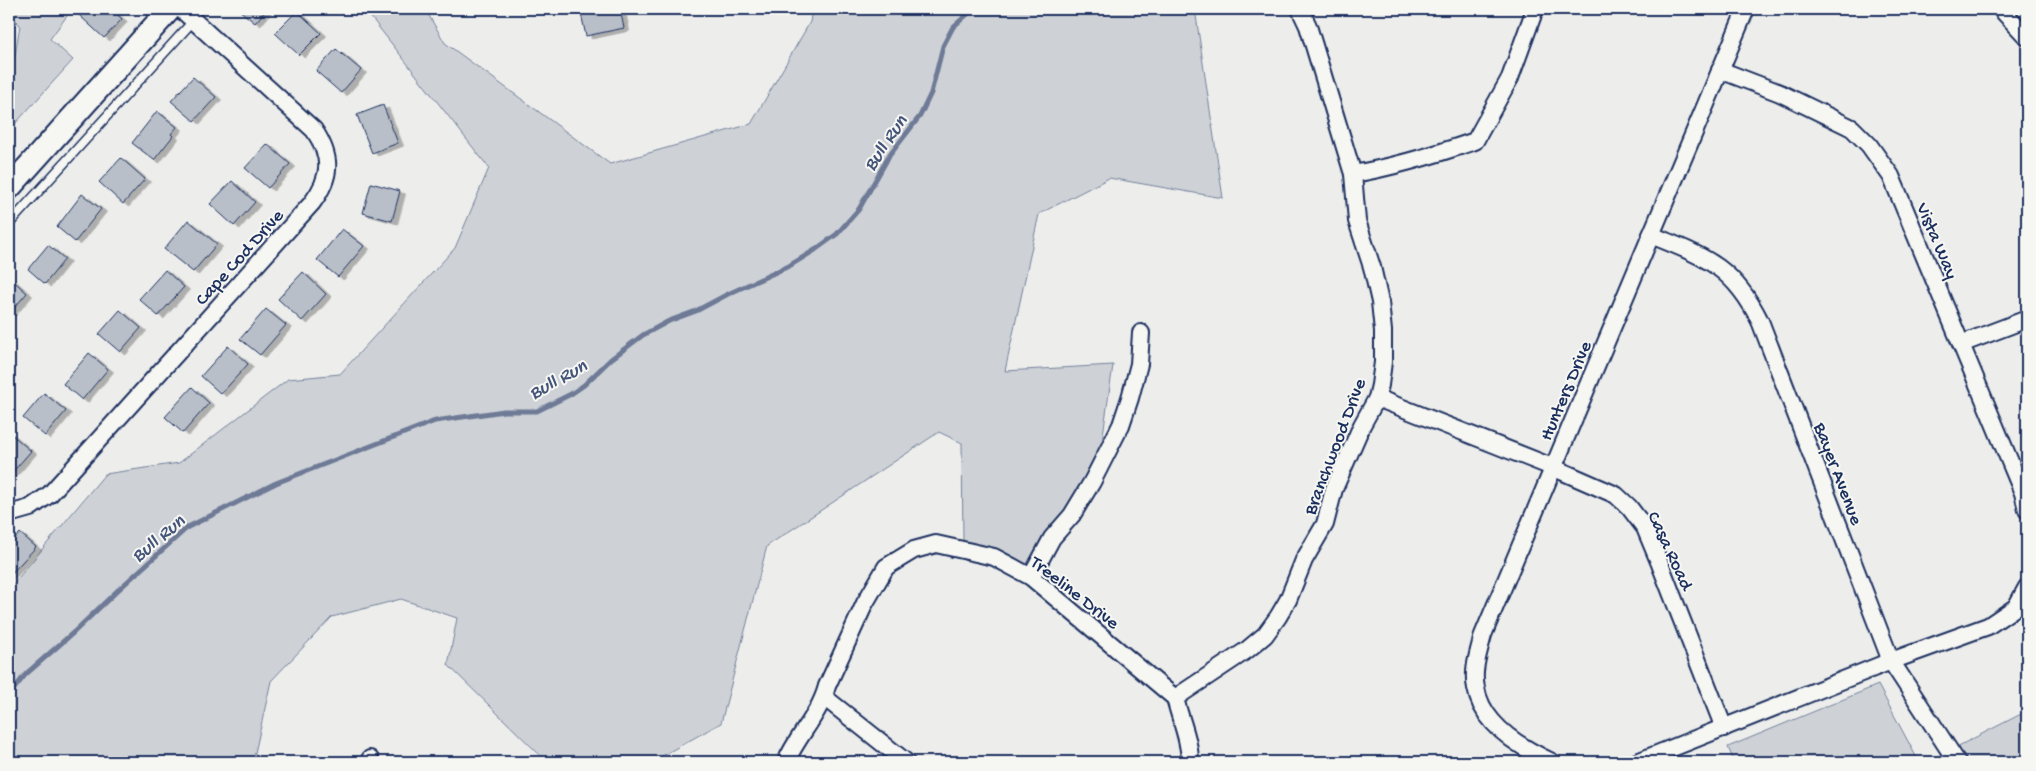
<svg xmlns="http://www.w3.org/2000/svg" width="2036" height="771" font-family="'Gochi Hand',sans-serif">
<defs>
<filter id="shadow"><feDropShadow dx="5.5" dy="3" stdDeviation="0" flood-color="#0004"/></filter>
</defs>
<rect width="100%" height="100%" fill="#edeeec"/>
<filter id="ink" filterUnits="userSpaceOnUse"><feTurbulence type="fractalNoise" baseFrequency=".02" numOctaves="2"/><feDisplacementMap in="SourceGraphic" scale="10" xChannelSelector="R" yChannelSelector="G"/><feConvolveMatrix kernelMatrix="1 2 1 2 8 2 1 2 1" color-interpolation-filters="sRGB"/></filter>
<g filter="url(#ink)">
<g fill="#ced2d7" stroke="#74809a">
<polygon points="9,9 72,9 50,39 73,60 14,125 9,116 9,91 20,25 9,14"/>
<polygon points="367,9 425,9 445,43 610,164 751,124 810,22 812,9 1195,9 1223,198 1109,178 1039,214 1005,371 1113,365 1096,484 1032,570 963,541 962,443 939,432 767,546 721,723 651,762 547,762 448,665 457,618 401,599 332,617 271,681 253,762 9,762 9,589 105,474 179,463 288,379 340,374 455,248 489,168 366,11"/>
<polygon points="1878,685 1919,762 1734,762 1728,747"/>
<polygon points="2027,711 2027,762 1927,762"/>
</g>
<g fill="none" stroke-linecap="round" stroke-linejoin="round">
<polyline stroke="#6e7a96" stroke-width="5" points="9,695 26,674 74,632 118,590 188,527 276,483 435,421 504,411 537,411 571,394 584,385 611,359 643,335 669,321 696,311 728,294 789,266 815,250 837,234 859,209 889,156 920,116 931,93 943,46 953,27 970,12 981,9"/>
</g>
<g fill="#b9bfc8" stroke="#1b2f5e" filter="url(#shadow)">
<polygon points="84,9 111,9 122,19 104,38 79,15"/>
<polygon points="238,9 267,9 255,23"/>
<polygon points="580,9 620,9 624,28 586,36"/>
<polygon points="297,11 321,33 299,55 275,33"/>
<polygon points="336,49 361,70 341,93 316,71"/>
<polygon points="193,77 216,97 194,121 171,101"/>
<polygon points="383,105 398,143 372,153 357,115"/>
<polygon points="157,111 177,127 171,134 173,136 154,160 132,143"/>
<polygon points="267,144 290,164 268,188 245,168"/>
<polygon points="121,158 145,179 123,204 99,182"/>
<polygon points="232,181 255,202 234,226 210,204"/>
<polygon points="371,183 400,191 392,221 363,213"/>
<polygon points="82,194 101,209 75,242 57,227"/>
<polygon points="188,220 217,244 193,272 164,249"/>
<polygon points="342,229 364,246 338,277 317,260"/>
<polygon points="48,245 65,259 45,284 28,269"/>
<polygon points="165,270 184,287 158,316 139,299"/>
<polygon points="303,272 326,294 302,321 278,299"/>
<polygon points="9,277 27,293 9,314"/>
<polygon points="266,309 286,325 260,355 240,339"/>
<polygon points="120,310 141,328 120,352 99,334"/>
<polygon points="228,346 248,364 221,394 201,376"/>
<polygon points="89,353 108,369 82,400 63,384"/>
<polygon points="192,387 209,403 183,433 165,417"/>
<polygon points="44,393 66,411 45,436 23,418"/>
<polygon points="9,432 31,451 10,475 9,474"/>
<polygon points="20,533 36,547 9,576 9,545"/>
</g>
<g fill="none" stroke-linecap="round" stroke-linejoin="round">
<g stroke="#1b2f5e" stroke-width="11">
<polyline id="lane" points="9,224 194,20"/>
</g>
<g stroke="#1b2f5e" stroke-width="20">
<g id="street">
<polyline points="2001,9 2027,37"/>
<polyline points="1720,70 1780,93 1852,128 1869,145 1891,176 2023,493 2027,510"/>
<path d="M1353,174c42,-7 81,-19 122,-33l35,-63 25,-69"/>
<path d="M1651,235c54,22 82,31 109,86l131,340 66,101"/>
<polyline points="1961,344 2027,319"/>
<polyline points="1377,398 1552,467 1616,495 1629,507 1645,528 1660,564 1724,728"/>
<path d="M9,514l21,-6 20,-14 262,-291c20,-27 20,-46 2,-73l-133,-121"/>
<polyline points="1031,577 1052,538 1072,515 1092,482 1121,425 1130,398 1139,364 1141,333"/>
<polyline points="824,697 906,762"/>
<polyline points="1175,698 1247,650 1265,635 1278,617 1288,600 1304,560 1325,524 1334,489 1362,425 1377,398 1380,385 1383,362 1383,331 1380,302 1372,267 1357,221 1353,174 1308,26 1300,9"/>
<polyline points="369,762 370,759"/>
<path d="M786,762c11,-26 34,-48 41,-76l38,-83 21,-36 28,-17 22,-6 58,13 37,20 144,121c5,21 15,42 15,64"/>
<path d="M1552,762c-31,-14 -70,-37 -76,-74 -4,-18 3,-37 7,-53l263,-626"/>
<polyline points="1637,762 1891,661 1988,626 2016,607 2027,587"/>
</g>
</g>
<g stroke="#1b2f5e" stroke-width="26">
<polyline id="secondary" points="9,188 170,9"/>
</g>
<use href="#lane" stroke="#f6f6f2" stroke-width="8"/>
<use href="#street" stroke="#f6f6f2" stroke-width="16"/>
<use href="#secondary" stroke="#f6f6f2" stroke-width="22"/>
</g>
</g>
<g text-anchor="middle" stroke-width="4" stroke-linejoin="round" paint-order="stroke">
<g font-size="19" fill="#1b2f5e" stroke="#f6f6f2">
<text transform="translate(1939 240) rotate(67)" y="7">Vista Way</text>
<text transform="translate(238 256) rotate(-48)" y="7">Cape Cod Drive</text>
<text transform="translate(1564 390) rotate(-67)" y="7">Hunters Drive</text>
<text transform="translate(1333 446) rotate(-69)" y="7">Branchwood Drive</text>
<text transform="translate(1840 473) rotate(69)" y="7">Bayer Avenue</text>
<text transform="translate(1672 550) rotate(65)" y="7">Casa Road</text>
<text transform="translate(1076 591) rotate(38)" y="7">Treeline Drive</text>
</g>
<g font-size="20" font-style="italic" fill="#44547a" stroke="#f6f6f2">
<text transform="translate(884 142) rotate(-56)" y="7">Bull Run</text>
<text transform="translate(557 378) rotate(-29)" y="7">Bull Run</text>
<text transform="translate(157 537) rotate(-40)" y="7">Bull Run</text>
</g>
</g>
<rect width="2036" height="771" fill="none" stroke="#f6f6f2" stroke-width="30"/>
<rect x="15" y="15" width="2006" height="741" fill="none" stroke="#1b2f5e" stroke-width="2" filter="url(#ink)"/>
</svg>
